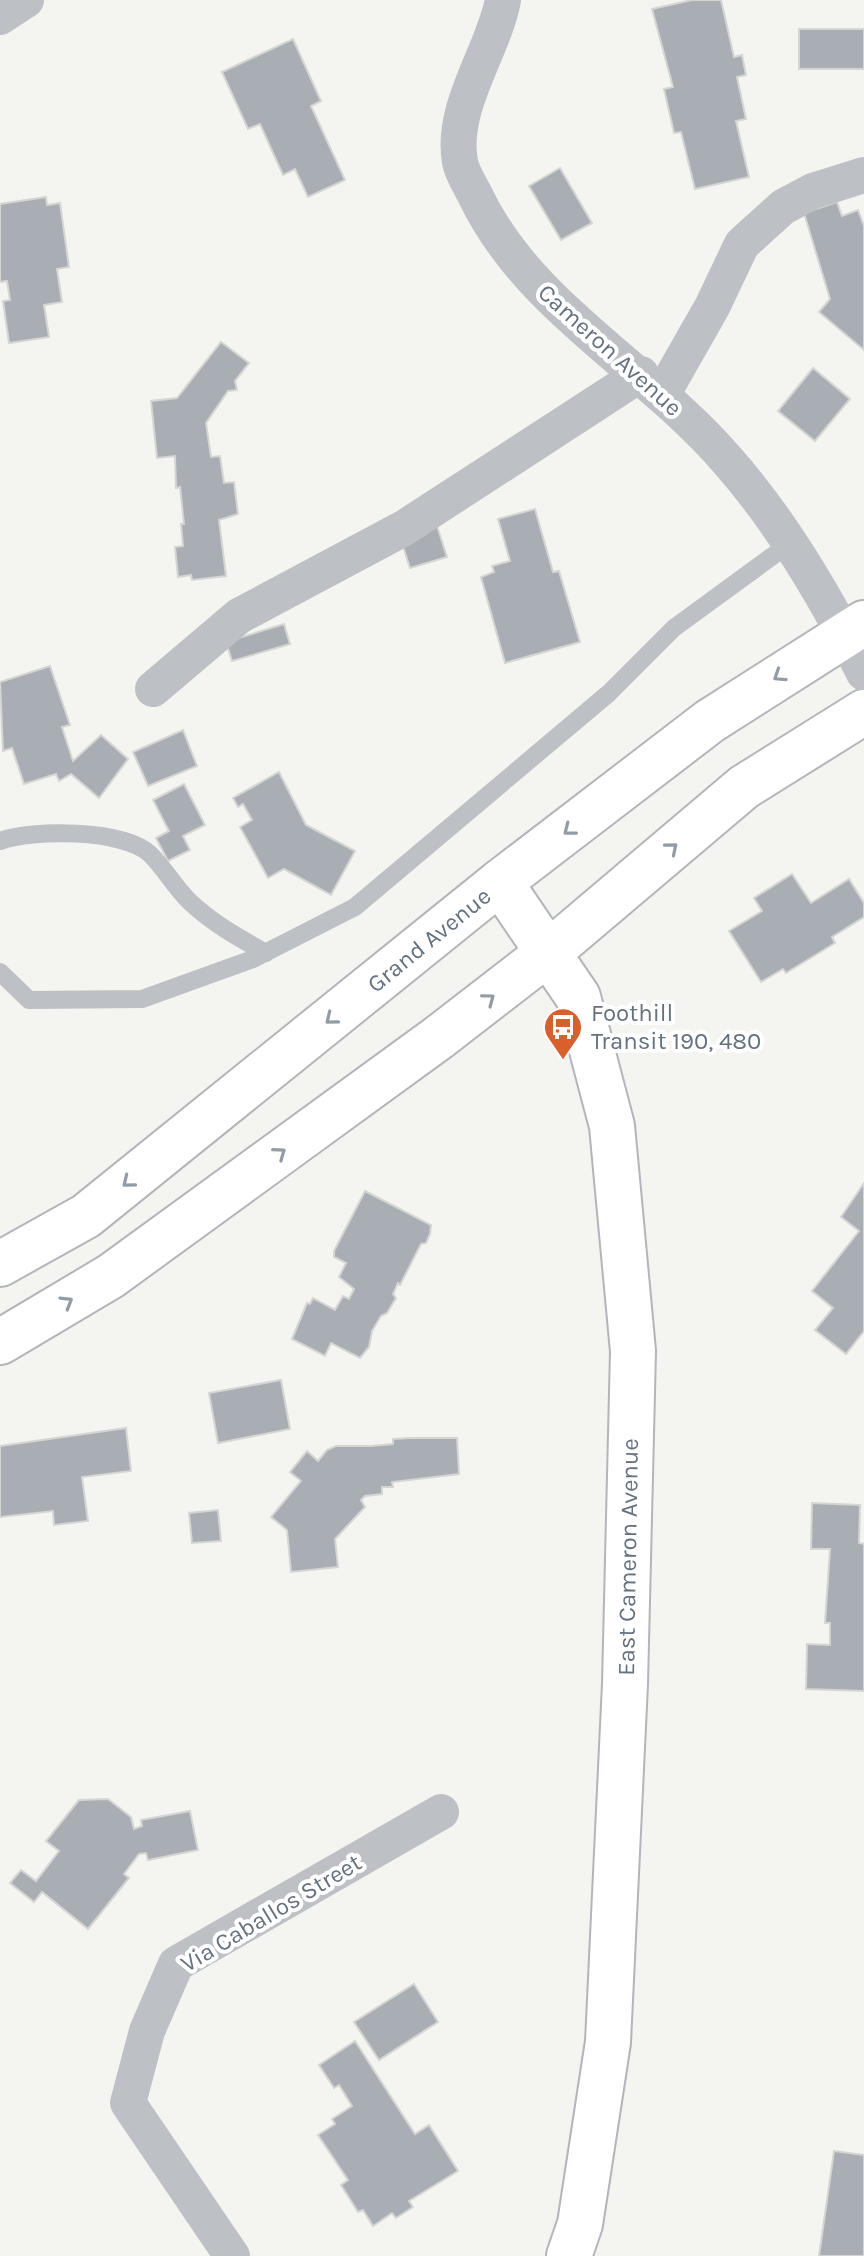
<svg xmlns="http://www.w3.org/2000/svg" width="864" height="2256" font-family="Karla,sans-serif">
<rect width="100%" height="100%" fill="#f4f4f0"/>
<g fill="#a8aeb4" stroke="#d5d5d3" stroke-width="2">
<polygon points="692,0 721,0 734,57 742,55 746,75 737,77 746,119 736,121 749,177 695,189 681,132 674,133 664,89 673,87 652,9"/>
<rect x="799" y="29" width="65" height="40"/>
<polygon points="293,39 321,101 311,106 345,180 308,197 295,169 283,175 260,124 248,129 222,72"/>
<polygon points="560,168 592,223 561,240 529,186"/>
<polygon points="46,197 47,205 60,203 69,267 57,269 62,302 44,305 49,337 9,343 3,301 10,300 7,281 0,282 0,204"/>
<polygon points="837,202 842,216 858,210 864,226 864,350 819,312 830,299 804,213"/>
<polygon points="221,342 249,363 235,381 237,390 228,391 206,423 211,457 220,456 224,483 234,482 238,514 219,520 226,576 192,580 191,575 178,577 175,547 183,546 181,524 184,524 180,487 176,488 175,456 157,458 151,401 177,398"/>
<polygon points="813,368 850,399 815,441 778,411"/>
<polygon points="535,509 553,572 559,571 580,642 505,663 481,577 494,572 492,566 510,561 498,519"/>
<polygon points="437,526 447,557 410,568 400,537"/>
<polygon points="284,624 290,644 232,661 226,642"/>
<polygon points="50,666 70,725 62,727 73,761 101,735 128,759 99,798 71,774 59,781 56,774 24,784 12,748 3,751 0,682"/>
<polygon points="183,730 197,766 148,786 133,752"/>
<polygon points="279,772 306,825 355,851 331,895 284,869 268,878 240,827 252,820 243,804 238,807 233,798"/>
<polygon points="184,784 205,825 183,836 190,850 168,861 156,838 169,831 153,800"/>
<polygon points="792,874 811,903 849,879 864,903 864,917 832,937 835,943 786,973 783,969 761,982 729,931 762,911 754,898"/>
<polygon points="864,1183 864,1331 846,1354 815,1330 833,1308 812,1291 859,1231 841,1217"/>
<polygon points="365,1191 431,1225 430,1234 426,1243 421,1244 400,1285 398,1283 393,1294 396,1298 387,1313 381,1316 372,1331 369,1347 360,1358 331,1343 325,1356 292,1339 307,1303 310,1304 313,1298 335,1310 343,1296 349,1299 354,1289 339,1277 346,1263 334,1257 334,1251"/>
<polygon points="281,1380 290,1429 218,1443 209,1393"/>
<polygon points="126,1428 131,1471 82,1477 88,1521 54,1525 53,1511 0,1517 0,1446"/>
<polygon points="410,1438 457,1438 459,1474 392,1482 393,1487 382,1487 382,1494 365,1496 361,1500 365,1507 335,1539 338,1567 291,1572 287,1530 271,1517 301,1481 290,1472 307,1451 318,1461 327,1450 336,1446 371,1446 393,1444 393,1439"/>
<polygon points="812,1503 860,1505 859,1543 864,1544 864,1691 806,1689 807,1644 830,1645 830,1623 825,1623 830,1549 811,1549"/>
<polygon points="218,1510 221,1541 192,1543 189,1513"/>
<polygon points="108,1799 131,1817 134,1829 142,1826 141,1820 190,1811 198,1850 148,1860 146,1853 139,1854 124,1874 129,1878 88,1929 42,1892 34,1902 10,1883 21,1870 36,1881 59,1851 46,1841 79,1800"/>
<polygon points="414,1984 438,2022 379,2060 354,2022"/>
<polygon points="355,2041 415,2134 429,2125 458,2171 409,2201 413,2207 396,2218 392,2213 373,2226 363,2210 358,2212 341,2185 348,2180 318,2135 335,2124 332,2119 352,2106 339,2085 334,2088 319,2065"/>
<polygon points="834,2151 864,2155 864,2256 819,2256"/>
</g>
<g fill="none" stroke-linecap="round" stroke-linejoin="round">
<g stroke="#b2b6ba" stroke-width="48">
<polyline id="secondary" points="500,882 578,997 612,1126 633,1351 625,1684 608,2042 580,2224 569,2256"/>
</g>
<g stroke="#b2b6ba" stroke-width="48">
<g id="primary">
<polyline points="0,1264 86,1216 500,882 710,721 864,623"/>
<polyline points="0,1342 111,1276 438,1038 548,953 744,787 864,712"/>
</g>
</g>
<g stroke="#bdc0c4" stroke-width="18">
<path d="M0,841c32,-12 123,-12 150,13 14,14 25,33 39,47 23,22 50,37 77,52"/>
<polyline points="0,972 29,1000 142,999 253,959 355,907 609,693 674,628 789,544"/>
</g>
<g stroke="#bdc0c4" stroke-width="36">
<path d="M503,0c-10,52 -53,107 -43,162 2,11 10,23 15,33 53,112 173,173 252,265 55,62 100,139 137,213"/>
<polyline points="0,17 26,0"/>
<polyline points="663,393 712,307 742,244 783,207 813,191 864,175"/>
<polyline points="153,689 239,616 404,528 641,374"/>
<polyline points="232,2256 128,2103 147,2031 176,1964 441,1812"/>
</g>
<use href="#secondary" stroke="#fff" stroke-width="44"/>
<use href="#primary" stroke="#fff" stroke-width="44"/>
</g>
<defs><path id="oneway-chevron" d="M-2-3.5L2.5 0L-2 3.5" fill="none" stroke-width="1.6" stroke-linecap="round" stroke-linejoin="round" transform="scale(2)"/></defs>
<g stroke="#929ca6">
<use href="#oneway-chevron" transform="translate(779 676) rotate(147)"/>
<use href="#oneway-chevron" transform="translate(569 830) rotate(142)"/>
<use href="#oneway-chevron" transform="translate(672 848) rotate(-40)"/>
<use href="#oneway-chevron" transform="translate(489 999) rotate(-37)"/>
<use href="#oneway-chevron" transform="translate(331 1019) rotate(141)"/>
<use href="#oneway-chevron" transform="translate(280 1153) rotate(-36)"/>
<use href="#oneway-chevron" transform="translate(128 1182) rotate(141)"/>
<use href="#oneway-chevron" transform="translate(67 1302) rotate(-31)"/>
</g>
<defs>
<g id="bus-pin" transform="scale(2)"><path d="M0 17L-7.5 6A9.5 9.5 0 1 1 7.5 6Z" fill="#da5f2b" stroke="#fff"/><path d="M-5-6H5V4H4V6H2V4H-2V6H-4V4H-5ZM-3.5-4V0h7V-4ZM-3.5 1.2v1.5H-2V1.2ZM2 1.2v1.5H3.5V1.2Z" fill="#fff"/></g>
</defs>
<g fill-rule="evenodd">
<use href="#bus-pin" x="563" y="1027"/>
</g>
<g text-anchor="middle" stroke-width="8" stroke-linejoin="round" paint-order="stroke">
<g font-size="24" fill="#647280" stroke="#fff">
<text transform="translate(610 350) rotate(42)" y="8">Cameron Avenue</text>
<text transform="translate(429 940) rotate(-39)" y="8">Grand Avenue</text>
<text transform="translate(628 1557) rotate(-89)" y="8">East Cameron Avenue</text>
<text transform="translate(271 1913) rotate(-31)" y="8">Via Caballos Street</text>
</g>
<g font-size="24" fill="#647280" stroke="#fff" text-anchor="start">
<text x="591" y="1021">Foothill<tspan x="591" dy="28">Transit 190, 480</tspan></text>
</g>
</g>
</svg>
